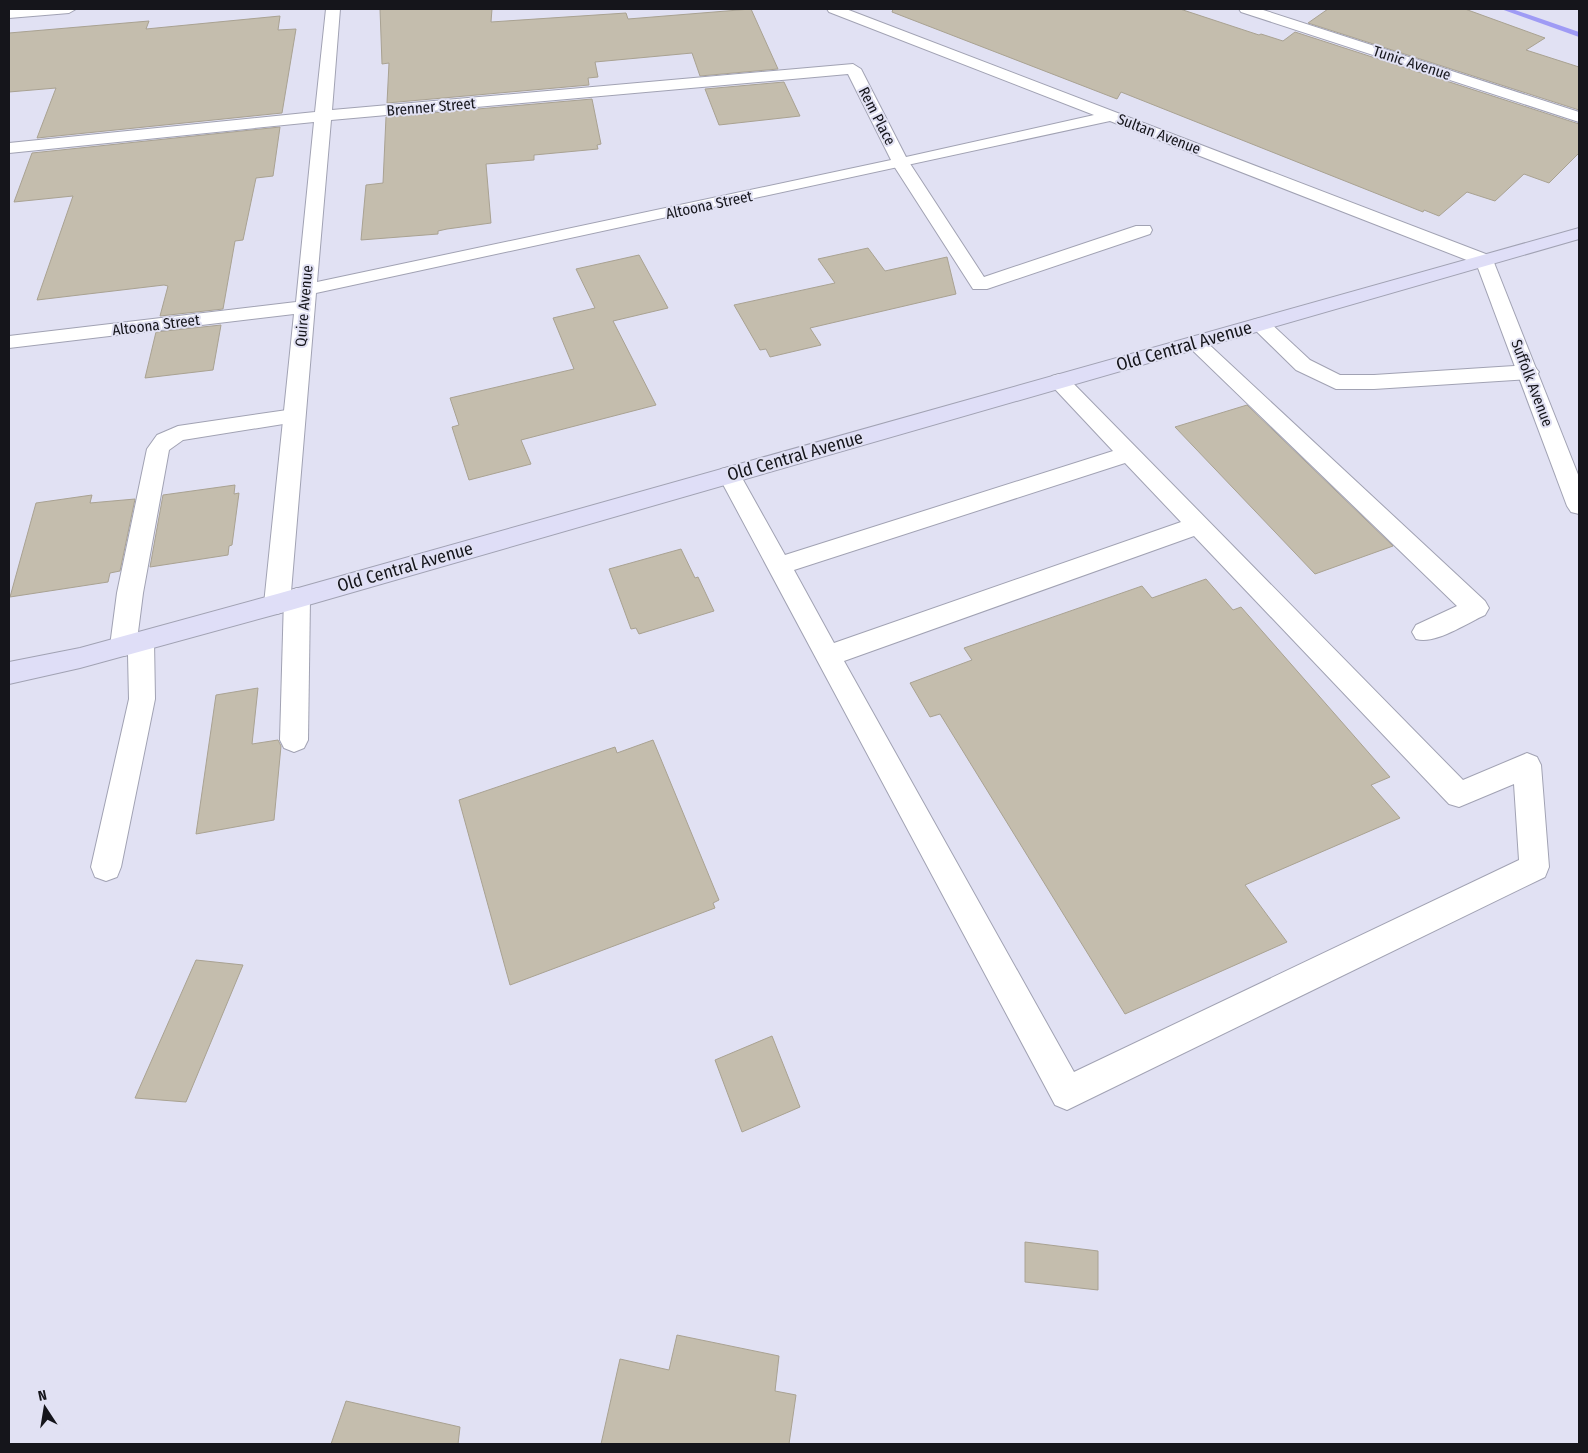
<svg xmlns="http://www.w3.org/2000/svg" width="1588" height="1453" font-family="'Fira Sans Condensed',sans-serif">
<rect width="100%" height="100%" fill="#e1e1f3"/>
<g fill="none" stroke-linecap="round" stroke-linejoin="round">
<polygon fill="#9f9bf5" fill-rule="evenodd" points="1501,9 1512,9 1579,32 1579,37"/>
</g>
<g fill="#c4bdad" stroke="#a9a292">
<polygon points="380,9 492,9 491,22 626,13 628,19 751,9 778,69 700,76 692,53 595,62 598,77 588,78 589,85 387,103 389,63 382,64"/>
<polygon points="893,9 1180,9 1259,35 1261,34 1283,41 1295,32 1579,124 1579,153 1549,183 1524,174 1495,201 1467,192 1439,216 1424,210 1423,212 1121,92 1117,99 892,12"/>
<polygon points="1328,9 1465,9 1545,38 1526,50 1579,67 1579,110 1308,23"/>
<polygon points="280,16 278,30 296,29 282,113 37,138 56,88 9,92 9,33 149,21 146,29"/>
<polygon points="784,82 800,116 719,125 705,89"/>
<polygon points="592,99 601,144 597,145 598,149 534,155 534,160 486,164 491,223 447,229 438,231 438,234 361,240 366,185 383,183 386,117"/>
<polygon points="280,127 273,176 256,178 243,240 235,241 223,309 160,316 168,286 164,285 37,300 73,196 14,202 32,153"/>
<polygon points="868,248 885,271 947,257 956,294 810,328 821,345 770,357 766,349 760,350 734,305 835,283 818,259"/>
<polygon points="639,255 668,308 613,321 656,405 521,440 531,464 469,480 452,427 459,425 450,398 574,369 553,318 595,308 576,269"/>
<polygon points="221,325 213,370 145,378 156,332"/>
<polygon points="1247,405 1393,546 1315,574 1175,427"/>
<polygon points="235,485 234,494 239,493 232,545 229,546 228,555 150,567 163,495"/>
<polygon points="92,495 90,503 135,499 120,571 110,573 108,582 10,597 36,503"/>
<polygon points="681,549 695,578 698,577 714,611 639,634 636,628 631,629 609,569"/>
<polygon points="1206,579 1233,610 1241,607 1390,777 1371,785 1400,818 1245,885 1287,942 1125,1014 940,714 930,717 910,683 972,660 964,648 1142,586 1152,598"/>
<polygon points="258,688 252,744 278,740 281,746 274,820 196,834 216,695"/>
<polygon points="653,740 719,900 713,903 715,908 510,985 459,800 615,747 617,753"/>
<polygon points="196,960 243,965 186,1102 135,1098"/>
<polygon points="772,1036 800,1107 742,1132 715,1060"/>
<polygon points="1025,1242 1098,1251 1098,1290 1025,1282"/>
<polygon points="677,1335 779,1356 775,1391 796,1395 789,1444 601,1444 620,1359 669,1370"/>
<polygon points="346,1401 460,1427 458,1444 331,1444"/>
</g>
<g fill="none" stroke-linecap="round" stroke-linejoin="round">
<g stroke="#a1a2b3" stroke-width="2">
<g id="service">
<polygon points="901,158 907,159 984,277 1136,226 1150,226 1152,230 1150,234 987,289 973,289 892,163 895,159"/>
<polygon points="1260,318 1267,320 1310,360 1340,375 1374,375 1528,365 1535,367 1539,372 1535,377 1528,379 1374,389 1336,389 1296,370 1253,328 1250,324 1253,320"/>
<path d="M1195,336l7,2 283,263 4,7 -4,7c-18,8 -50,30 -69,24l-4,-7 4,-7 41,-19 -269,-260 -3,-4 3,-4z"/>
<path d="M1059,374l7,2 397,404 64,-27 10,4 4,8 8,102 -4,10 -478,233 -12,-5 -337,-630 3,-6 8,-2 8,2 48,86 328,-104 -61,-65 -4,-5 4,-5zM1125,463l56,59 -347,121 -40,-73zM1194,536l255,268 10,3 55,-23 5,76 -445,212 -230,-411z"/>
<polygon points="294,409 302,411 305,416 302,421 183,440 169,450 143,593 138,632 150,634 154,641 155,699 121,867 117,877 106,881 95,877 91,867 129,699 128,655 123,656 114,653 110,646 117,593 147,449 157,435 178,426"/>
<polygon points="297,588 306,591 310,598 308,740 304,748 294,752 284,748 280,740 284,598 288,591"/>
</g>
</g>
<g stroke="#a1a2b3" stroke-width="2">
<g id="minor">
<polygon points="76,9 69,13 9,18 9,10"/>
<path d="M326,9h14l-8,101 521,-46 8,5 45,88 188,-42 -265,-103 -2,-3h19l645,247 2,4 -2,4h-14l-367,-143 -794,172 -26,311 -4,7 -9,3 -9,-3 -4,-7 30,-290 -285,34v-12l287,-34 18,-180 -305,31v-10l306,-31zM848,74l43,86 -574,122 14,-162z"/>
<polygon points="1239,9 1260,9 1579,112 1579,122 1241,12"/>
</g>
</g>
<g stroke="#a1a2b3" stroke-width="2">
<polygon id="tertiary" points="1484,254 1491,256 1493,260 1579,477 1579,514 1571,512 1567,506 1475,260 1477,256"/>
</g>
<g stroke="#a1a2b3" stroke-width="2">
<polygon id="secondary" points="1579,228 1579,239 277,614 80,668 9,684 9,662 80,648 277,594"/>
</g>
<use href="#service" fill="#fff" fill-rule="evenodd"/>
<use href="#minor" fill="#fff" fill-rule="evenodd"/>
<use href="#tertiary" fill="#fff" fill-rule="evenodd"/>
<use href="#secondary" fill="#dfdef7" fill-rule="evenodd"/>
</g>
<g text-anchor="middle" stroke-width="4" stroke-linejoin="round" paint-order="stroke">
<g font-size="15" fill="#15151b" stroke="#e1e1f3">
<text transform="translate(1412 63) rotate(18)" y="5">Tunic Avenue</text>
<text transform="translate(431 107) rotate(-5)" y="5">Brenner Street</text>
<text transform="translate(877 116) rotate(63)" y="5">Rem Place</text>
<text transform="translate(1159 134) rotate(21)" y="5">Sultan Avenue</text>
<text transform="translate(709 205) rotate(-12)" y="5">Altoona Street</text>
<text transform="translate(304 306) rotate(-85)" y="5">Quire Avenue</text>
<text transform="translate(156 325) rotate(-7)" y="5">Altoona Street</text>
<text transform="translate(1532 383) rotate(69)" y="5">Suffolk Avenue</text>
</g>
<g font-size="18" fill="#15151b" stroke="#e1e1f3">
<text transform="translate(1184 346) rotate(-16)" y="6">Old Central Avenue</text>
<text transform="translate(795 456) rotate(-16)" y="6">Old Central Avenue</text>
<text transform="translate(405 567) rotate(-16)" y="6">Old Central Avenue</text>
</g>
</g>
<rect width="1588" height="1453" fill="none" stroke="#15151b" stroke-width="20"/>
<g transform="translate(45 1408) rotate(348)" stroke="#e1e1f3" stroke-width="4" paint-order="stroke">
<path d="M0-4L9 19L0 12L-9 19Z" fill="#15151b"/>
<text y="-8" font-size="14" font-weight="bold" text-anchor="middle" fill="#15151b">N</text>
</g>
</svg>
